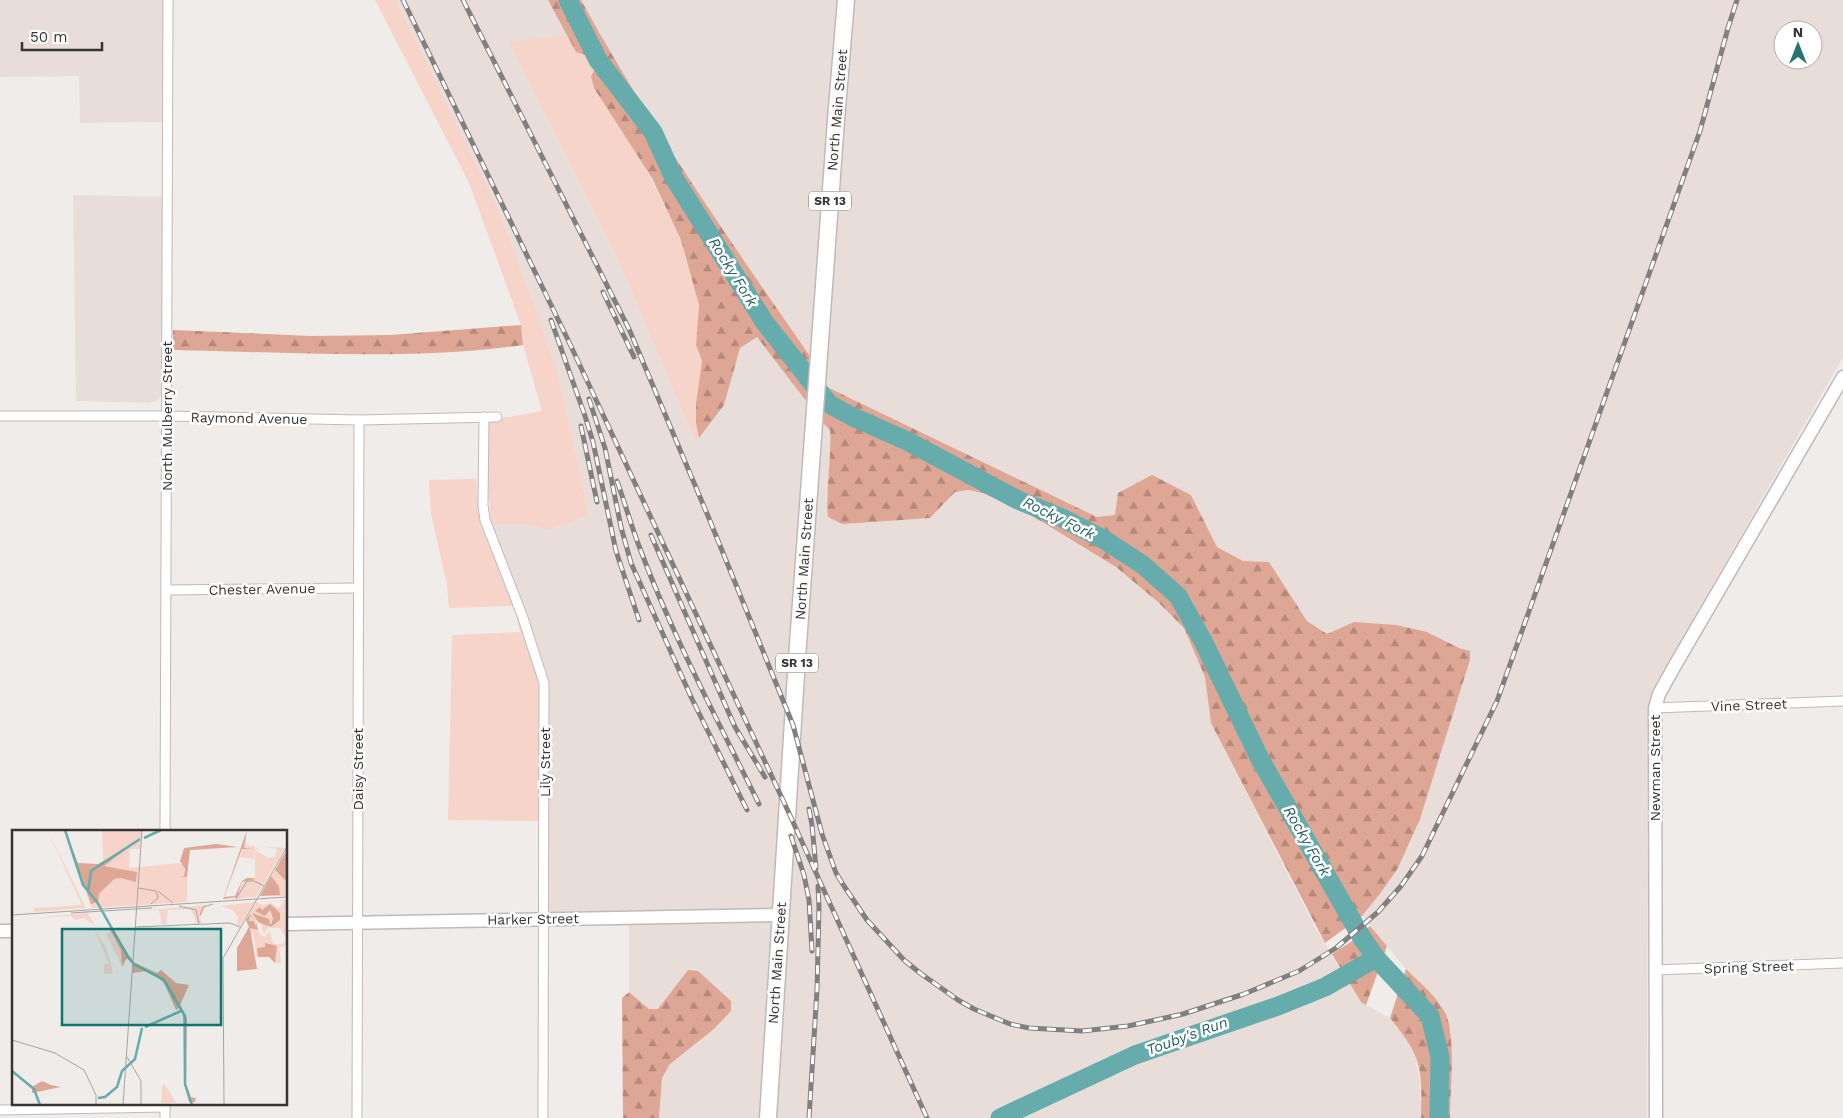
<svg xmlns="http://www.w3.org/2000/svg" width="1843" height="1118" font-family="'Work Sans',sans-serif">
<defs>
<pattern id="forest-firs" width="22" height="20" patternUnits="userSpaceOnUse" patternTransform="scale(1.25)"><rect width="22" height="20" fill="#dea695"/><path d="M5 1l3.5 6h-7zM16 11l3.5 6h-7z" fill="#b5887a"/></pattern>
</defs>
<rect width="100%" height="100%" fill="#f0ecea"/>
<g fill="#e9ddd9" fill-rule="evenodd">
<polygon points="0,0 171,0 171,122 80,123 79,76 0,77"/>
<polygon points="396,0 548,0 567,35 510,43 620,264 695,441 699,438 724,405 740,348 757,337 823,423 830,430 831,450 826,500 930,518 955,492 968,490 983,493 1029,514 1116,567 1158,602 1184,628 1205,677 1211,723 1317,931 1361,1002 1390,1018 1403,1033 1416,1059 1420,1083 1421,1118 659,1118 662,1078 670,1064 714,1029 731,1011 649,1009 629,992 629,925 539,927 540,821 537,673 520,632 514,606 480,524 524,524 549,530 589,514 559,377 536,309 496,204"/>
<path d="M581,0h1262v357l-184,322 -8,15 -3,14 -1,410h-197l1,-87 -13,-29 -32,-33 -44,-53 20,-25 27,-46 11,-26 50,-159 -1,-9 -115,-29 -27,12 -20,-13 -38,-59 -26,-1 -26,-14 -26,-52 -76,20 -18,2 -270,-130 -17,-31 -96,-138 -98,-155zM1783,30h30v30h-30z"/>
<polygon points="73,195 168,197 163,392 158,400 149,403 76,401"/>
</g>
<g fill="#f7d4ca">
<polygon points="375,0 396,0 496,204 536,309 559,377 589,515 549,530 524,524 491,524 488,479 487,421 542,411 523,345 521,325 469,183"/>
<polygon points="567,35 576,52 592,57 681,240 699,305 696,345 702,361 696,403 696,423 699,438 695,441 620,264 509,42"/>
<polygon points="476,479 480,524 514,606 449,608 447,585 431,514 429,480"/>
<polygon points="520,632 537,673 541,693 540,821 448,820 452,635"/>
</g>
<g fill="url(#forest-firs)">
<path d="M548,0h33c68,124 148,240 229,356l-4,45 -49,-64 -17,11 -16,57 -25,33 -3,-15v-20l6,-42 -6,-16 3,-40 -18,-65 -29,-62 -58,-90 -3,-12 6,-10 -5,-9 -16,-5z"/>
<path d="M521,325l2,20c-115,16 -234,7 -350,5v-20l139,6 79,-1z"/>
<path d="M827,387l270,130 18,-2 3,-22 34,-18 39,20 26,52 26,14 26,1 38,59 20,13 27,-12 42,3 31,7 32,16 11,3v9l-50,159 -22,49 -16,23 -20,25 -37,27 -114,-220 -6,-46 -21,-49 -26,-26 -42,-35 -87,-53 -46,-21 -15,-3 -13,2 -25,26 -88,6 -14,-7c-3,-29 4,-58 2,-87l-7,-7z"/>
<polygon points="1370,926 1387,946 1366,1005 1361,1002 1332,954 1354,940"/>
<path d="M1406,969c14,14 32,28 40,46 10,21 4,78 4,103h-29c0,-19 2,-42 -5,-60 -6,-15 -16,-28 -26,-40z"/>
<polygon points="688,970 698,971 731,1001 731,1011 714,1029 670,1064 662,1078 659,1118 623,1118 622,998 629,992 649,1009 658,1009"/>
</g>
<g fill="none" stroke-linecap="round" stroke-linejoin="round">
<g stroke="#66acac" stroke-width="19">
<polyline points="568,0 598,60 653,132 674,178 765,323 829,404 853,417 907,441 1018,500 1062,518 1103,539 1143,565 1178,596 1203,641 1260,759 1362,938 1376,958 1430,1016 1440,1057 1439,1118"/>
<polyline points="1000,1118 1135,1055 1278,1006 1325,987 1376,958"/>
</g>
<g stroke="#bfbab9" stroke-width="11">
<g id="street">
<polyline points="0,416 166,416 359,420 497,417"/>
<polyline points="484,417 483,505 485,520 522,615 544,683 543,1118"/>
<polyline points="167,590 358,588"/>
<polyline points="1655,708 1843,701"/>
<polyline points="165,832 168,0"/>
<polyline points="1655,970 1843,963"/>
<polyline points="165,1104 165,1118"/>
<polyline points="0,1110 165,1107"/>
<polyline points="357,1118 359,420"/>
</g>
</g>
<g stroke="#bfbab9" stroke-width="15">
<g id="secondary">
<polyline points="286,924 780,915"/>
<polyline points="0,931 14,931"/>
<polyline points="1656,1118 1655,708 1659,694 1674,667 1843,377"/>
</g>
</g>
<g stroke="#bfbab9" stroke-width="19">
<polyline id="highway" points="768,1118 797,658 836,120 846,0"/>
</g>
<use href="#street" stroke="#fff" stroke-width="9"/>
<use href="#secondary" stroke="#fff" stroke-width="12"/>
<use href="#highway" stroke="#fff" stroke-width="16"/>
<g stroke="#82807f" stroke-width="5">
<g id="rail">
<polyline points="403,0 569,342 788,811 927,1118"/>
<polyline points="463,0 629,329 708,516 793,725 822,834 836,873 844,886 867,920 904,960 920,973 958,1000 974,1009 1010,1024 1029,1028 1082,1031 1128,1026 1183,1014 1244,994 1299,971 1336,948 1378,912 1401,886 1422,856 1497,701 1700,131 1728,28 1737,0"/>
<polyline points="603,292 634,357"/>
<polyline points="551,320 585,416 593,442 616,551 639,620"/>
<polyline points="589,399 605,448 621,527 631,563 692,699 747,810"/>
<polyline points="581,426 597,502"/>
<path d="M617,481c8,22 14,44 22,65 33,89 78,173 120,258"/>
<polyline points="651,535 724,702 735,727 765,777"/>
<polyline points="809,809 812,825 816,868"/>
<polyline points="791,836 804,875 809,900 812,951"/>
<polyline points="809,1118 817,990 819,907 818,886"/>
</g>
</g>
<use href="#rail" stroke="#fff" stroke-width="3" stroke-dasharray="9" stroke-linecap="butt"/>
</g>
<g text-anchor="middle" stroke-width="5" stroke-linejoin="round" paint-order="stroke">
<g fill="#fff" stroke="#727271" stroke-width="1">
<rect x="809" y="191.5" width="42" height="19" rx="4"/>
<rect x="776" y="653.5" width="42" height="19" rx="4"/>
</g>
<g font-size="12" font-weight="bold" fill="#363534">
<text x="830" y="205">SR 13</text>
<text x="797" y="667">SR 13</text>
</g>
<g font-size="14" fill="#363534" stroke="#fff">
<text transform="translate(837 110) rotate(-85)" y="5">North Main Street</text>
<text transform="translate(167 416) rotate(-90)" y="5">North Mulberry Street</text>
<text transform="translate(249 418) rotate(1)" y="5">Raymond Avenue</text>
<text transform="translate(804 559) rotate(-86)" y="5">North Main Street</text>
<text transform="translate(262 589) rotate(-1)" y="5">Chester Avenue</text>
<text transform="translate(1749 705) rotate(-2)" y="5">Vine Street</text>
<text transform="translate(545 762) rotate(-90)" y="5">Lily Street</text>
<text transform="translate(1655 768) rotate(-90)" y="5">Newman Street</text>
<text transform="translate(358 769) rotate(-90)" y="5">Daisy Street</text>
<text transform="translate(533 919) rotate(-1)" y="5">Harker Street</text>
<text transform="translate(777 963) rotate(-86)" y="5">North Main Street</text>
<text transform="translate(1749 967) rotate(-2)" y="5">Spring Street</text>
</g>
<g font-size="15" font-style="italic" fill="#276262" stroke="#fff">
<text transform="translate(733 272) rotate(58)" y="5">Rocky Fork</text>
<text transform="translate(1059 518) rotate(26)" y="5">Rocky Fork</text>
<text transform="translate(1307 841) rotate(60)" y="5">Rocky Fork</text>
<text transform="translate(1187 1036) rotate(-20)" y="5">Touby's Run</text>
</g>
</g>
<g transform="translate(12 830)">
<rect width="275" height="275" fill="#f0ecea"/>
<path d="M35,0l21,41 18,37 -52,4v-4l48,-3zM90,0h40l-2,19h-10l-1,19 51,-5 4,3v10l-4,1h7v25l-95,6 -8,-19 7,14h6l2,-9 15,-15 7,-2 12,4 4,-9 -34,-6 36,-27 -36,22zM233,15l10,1 -1,13 -14,-2zM246,16l-2,5 13,7 6,-1 2,-8 -16,-3 24,2 -29,49 -25,2 4,-1 9,-17 11,-3v-28zM263,40l12,12v14h-24l17,-1 -1,-9 -8,-10zM275,70v45l-8,3 2,15h-6l2,-17 -11,-2v4l-7,-1 -2,11 -4,-25 -5,-1 3,-4 7,2v-3l-4,-6h-6l2,3 -5,-3 7,-4 4,4 4,14 5,2 5,-7 3,14h10l3,-5 -6,-11h-10l10,-8v-7l-17,-5 -2,3 -2,-4 -2,5 8,4 5,-6 3,8 -9,17 -3,-11 -11,-11 6,-11 7,3 8,-2 8,5 5,-7 -25,1zM242,72l-14,24 -4,-2 2,-6 -5,-8 -12,-4zM195,75l-7,13 2,5 -12,1 6,-2 -5,-13 -23,1 -2,14h-4l-3,-14 -21,1zM76,83l7,13 -11,-8 -9,2 -4,-4 -37,2zM82,98l11,18 5,15 3,12 -4,1h-5v-9l5,-1zM99,102l10,18 1,17 -16,-34zM151,253l5,6 8,14h-15z" fill="#f7d4ca"/>
<path d="M52,0l14,33 20,1 42,-25 -36,27 33,6 -1,10 -15,-4 -7,1 -15,15 -1,8 -7,2zM235,0l-3,18 8,1h-10l-18,48 11,-1 7,-15 5,-3h7l1,1 -13,3 -5,15 -14,2zM204,14l22,3 -48,3 -3,27h-7l4,-1 1,-7 -5,-8 4,-13zM274,21l1,1v30l-12,-12zM259,46l8,10 1,9 -20,1zM258,74l10,9v7l-9,7 -13,-5 -6,-9 17,6 1,4h-2l3,1 2,-6 -3,-8 -5,6 -10,-5 5,-4 2,3zM238,84l6,7 -6,-5 -1,5h5l2,5v-4l2,8 -8,-2 7,41 -20,2v-23l12,-21 -3,-7zM100,97l20,33 -1,3 -4,-5 -5,9 -1,-17 -12,-22zM253,113l12,3 -2,17 -6,-6h-11l-1,-9 8,-1zM121,132l24,11 4,-3 15,13 13,2 -10,23 -3,2 -12,-27 -6,-5 -11,-7 -14,2zM171,182l4,6 -1,66 4,13 6,1 -1,4h-6l-5,-20zM30,251l9,4 10,2 -29,6v-6z" fill="#dea695"/>
<path fill="none" stroke="#66acac" stroke-width="2.5" d="M53,0l18,55 14,17 31,55 6,7 30,16 21,36v68l7,21M132,8l17,-8M76,62l3,-21 49,-32M133,197l36,-16M0,241l22,18 6,16M86,268l7,-1 12,-10 5,-16 13,-12 7,-31"/>
<path fill="none" stroke="#a6a3a1" stroke-width="1" d="M126,58l18,3 2,7 -7,6M146,61l15,12M224,69l11,-18h7l10,5M167,76l17,4 3,14M59,83l81,-5M0,85l275,-18M188,85l3,-8 10,-3M123,97l95,-4 10,4M0,210l43,13 29,17 12,25v10M115,227l14,24v24M111,275l19,-275M212,275l-1,-147 64,-111"/>
<path fill="#0f766e" fill-opacity="0.15" stroke="#0f766e" stroke-width="2.5" d="M50,99h159v96h-159z"/>
<rect width="275" height="275" fill="none" stroke="#363534" stroke-width="2.5"/>
</g>
<g transform="translate(1798 45)"><circle r="24" fill="#ffffff" stroke="#afaeae"/>
<path d="M0-4L9 19L0 12L-9 19Z" fill="#277272"/>
<text y="-8" font-size="14" font-weight="bold" text-anchor="middle" fill="#363534">N</text>
</g>
<path d="M22 42v8h80v-8" fill="none" stroke="#363534" stroke-width="2.5"/>
<text x="30" y="42" font-size="15" fill="#363534" stroke="#ffffff" stroke-width="4" paint-order="stroke">50 m</text>
</svg>
